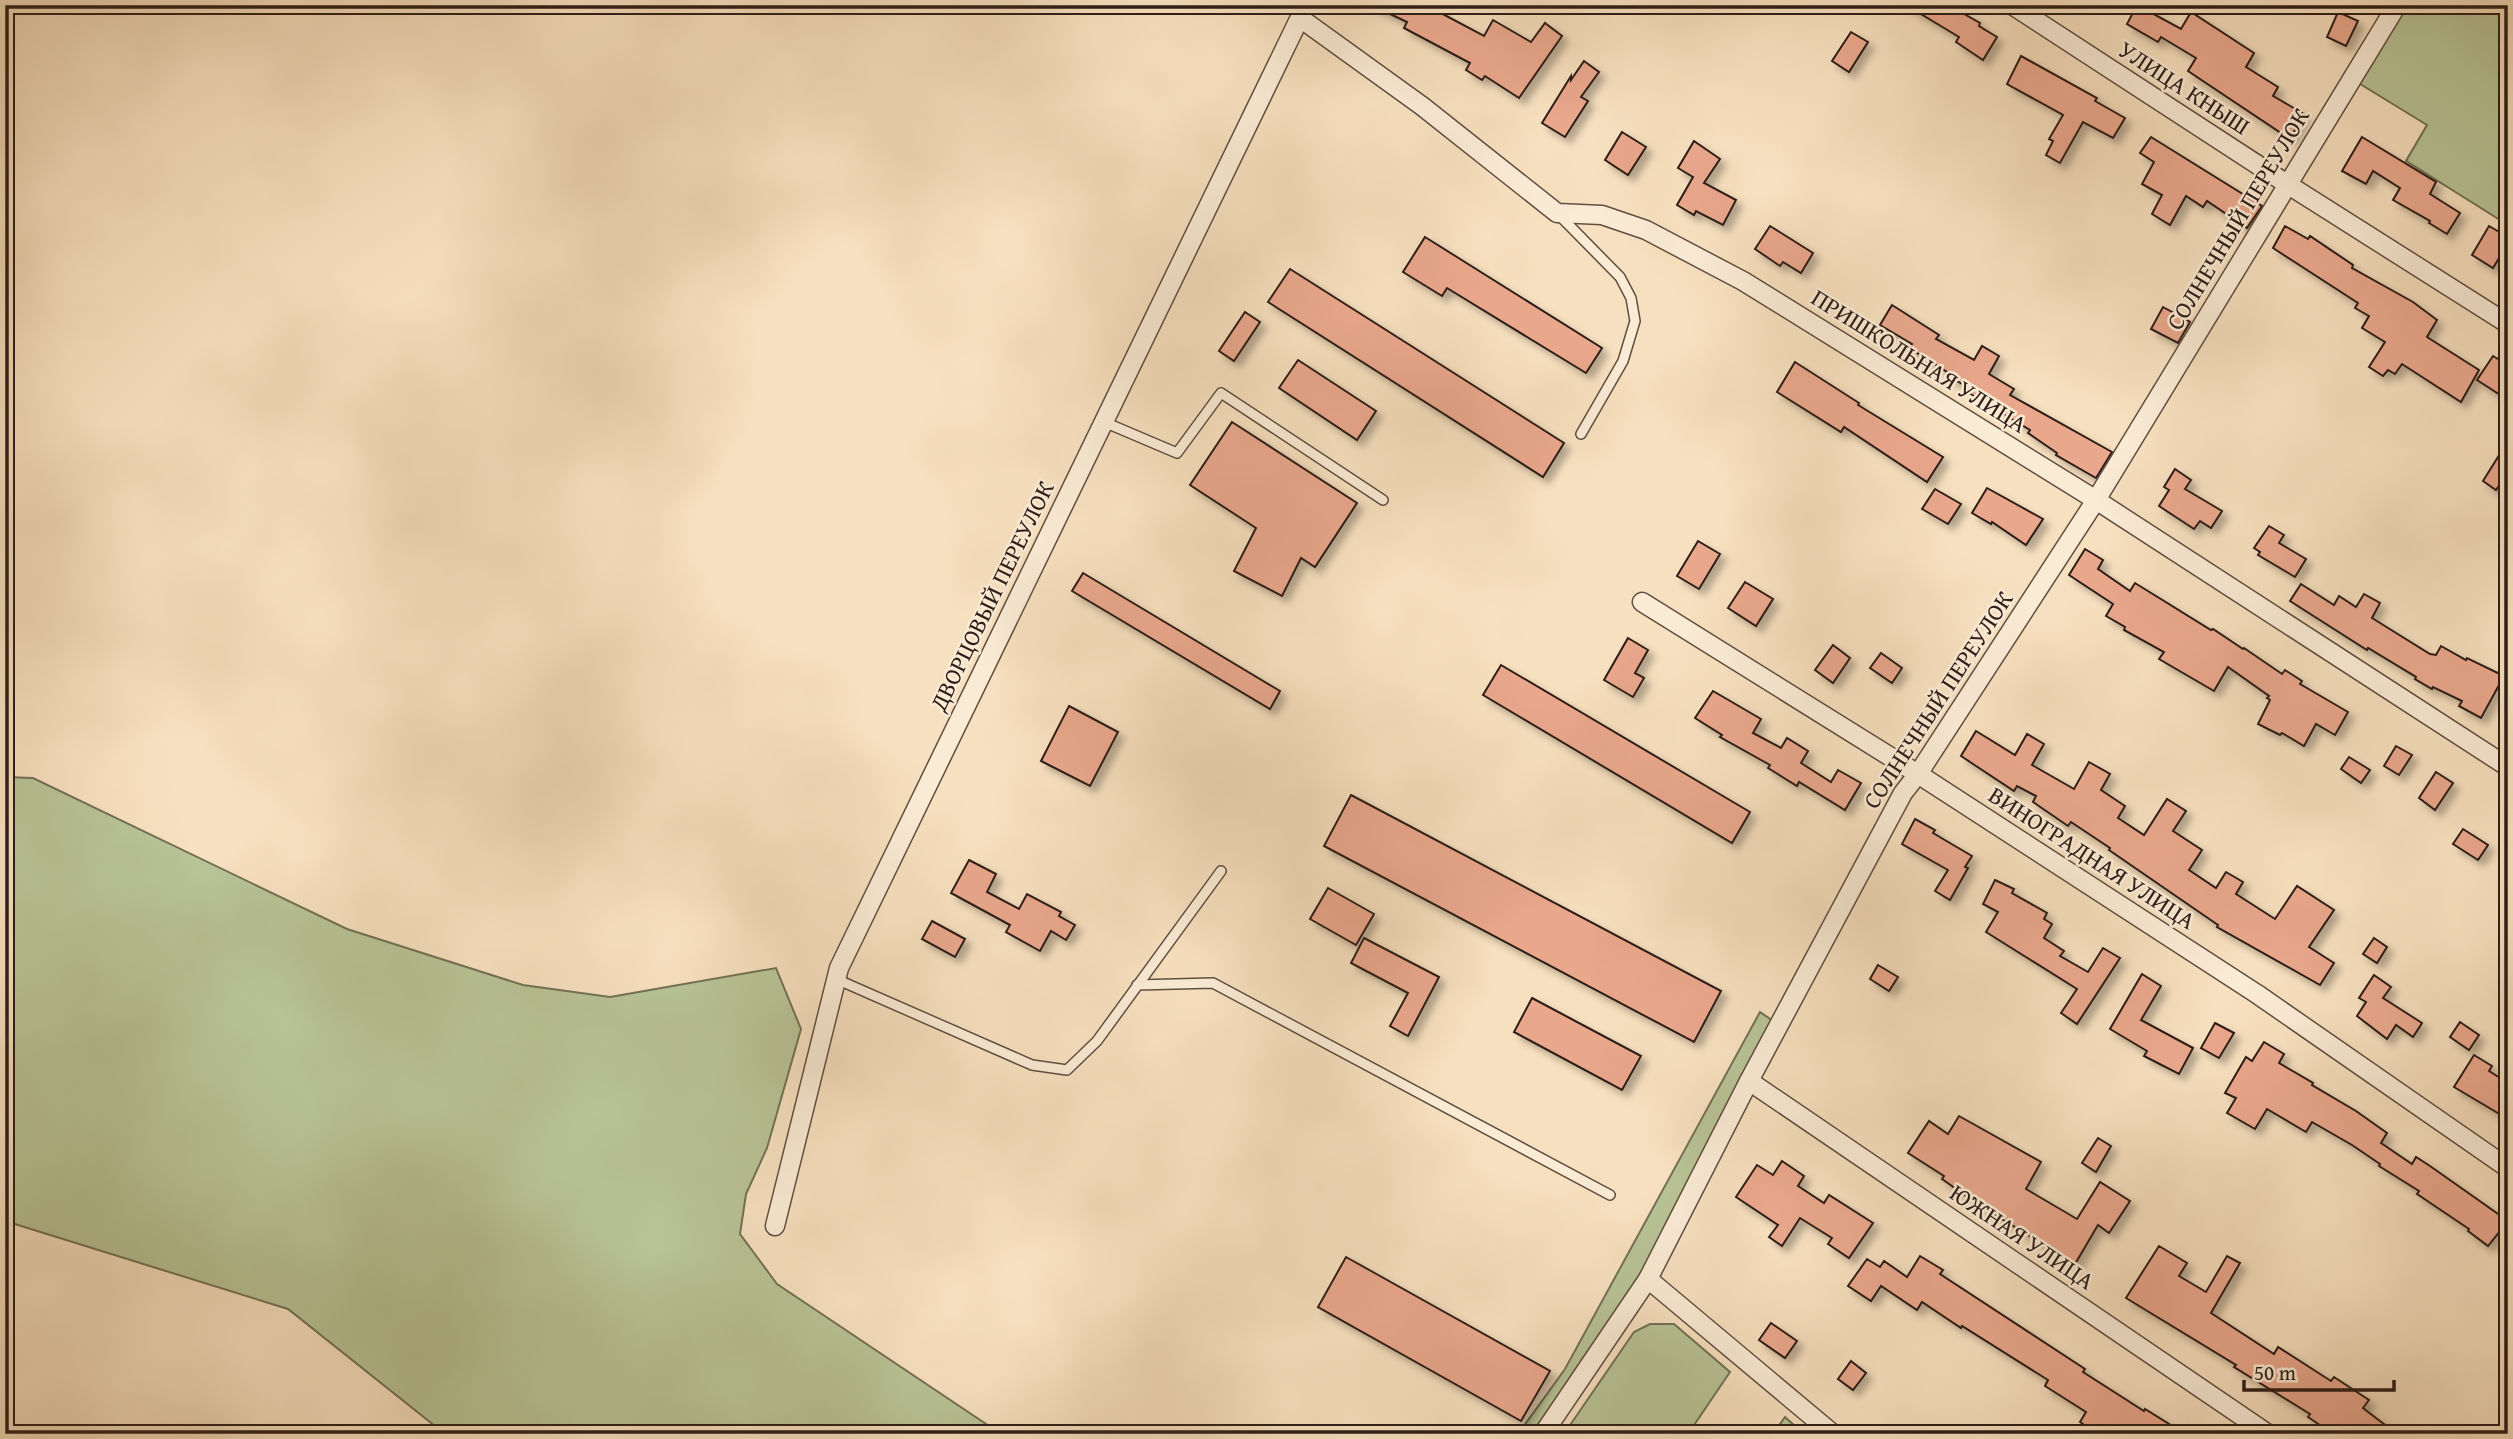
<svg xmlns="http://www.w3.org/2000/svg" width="2513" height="1439" font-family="'Gentium Book Plus',serif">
<defs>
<filter id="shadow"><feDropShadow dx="6" dy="6" stdDeviation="3.5" flood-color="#0004"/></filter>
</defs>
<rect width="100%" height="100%" fill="#f7e0bf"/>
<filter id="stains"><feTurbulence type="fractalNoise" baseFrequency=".00286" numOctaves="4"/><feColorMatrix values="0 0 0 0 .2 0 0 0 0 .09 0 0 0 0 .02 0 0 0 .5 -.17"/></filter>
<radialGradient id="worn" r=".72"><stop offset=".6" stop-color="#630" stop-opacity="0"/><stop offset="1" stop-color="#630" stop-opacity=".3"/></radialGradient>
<g fill="#b8c396" stroke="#737056" stroke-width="2">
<polygon points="2397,5 2508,5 2508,225 2406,161 2427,125 2352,79"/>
<polygon points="5,777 33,778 347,929 523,985 610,997 776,968 801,1029 767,1148 746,1194 740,1234 777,1284 1001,1434 445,1434 288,1309 5,1221"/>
<polygon points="1760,1012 1779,1025 1648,1279 1543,1434 1518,1434 1565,1369"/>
<polygon points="1650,1324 1674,1324 1730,1372 1688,1434 1564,1434 1634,1332"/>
<polygon points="1785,1417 1804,1434 1773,1434"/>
</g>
<g fill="#e9a78c" stroke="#2e1e17" stroke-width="2" filter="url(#shadow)">
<polygon points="1371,5 1440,5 1437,11 1484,36 1493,20 1531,42 1545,23 1562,36 1519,98 1485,76 1482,80 1466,70 1470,63 1404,28 1407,22"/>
<polygon points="1906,5 1948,5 1980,23 1979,26 1997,37 1983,60 1956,42 1959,37"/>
<polygon points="2137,5 2181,29 2191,12 2254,53 2246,67 2278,87 2273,96 2304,114 2290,139 2188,71 2196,58 2161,37 2158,42 2127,24"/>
<polygon points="2338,12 2358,21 2346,46 2327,37"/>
<polygon points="1851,32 1868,42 1849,72 1832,61"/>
<polygon points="2021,56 2097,98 2095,101 2125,118 2113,138 2083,122 2060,163 2046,155 2053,141 2049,139 2063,115 2007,84"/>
<polygon points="1584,61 1599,72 1581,97 1588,101 1565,137 1542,123 1571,76 1571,80"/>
<polygon points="1622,132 1646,147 1628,175 1605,160"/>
<polygon points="2151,137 2262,206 2247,228 2207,201 2203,207 2186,196 2170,225 2152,214 2162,195 2142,184 2154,162 2140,153"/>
<polygon points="2362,137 2436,182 2430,194 2460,213 2447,234 2429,223 2430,221 2393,200 2400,188 2373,171 2366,184 2342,171"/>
<polygon points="1694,141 1720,159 1704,183 1736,200 1723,225 1696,211 1694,215 1677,205 1693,177 1678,168"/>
<polygon points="1770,226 1813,253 1801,273 1783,262 1780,266 1755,249"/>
<polygon points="2285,226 2308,239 2310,236 2353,265 2352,268 2413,302 2437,320 2427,337 2479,370 2461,402 2402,364 2395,374 2388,370 2383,376 2369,367 2385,342 2362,328 2369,316 2355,308 2358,303 2273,248"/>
<polygon points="2489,226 2508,237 2508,243 2493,268 2472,255"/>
<polygon points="1425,237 1602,348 1586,373 1447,288 1442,296 1403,272"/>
<polygon points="1290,269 1564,443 1543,477 1268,302"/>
<polygon points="1892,305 1939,335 1936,339 1974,360 1982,346 1999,356 1989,374 2014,389 2010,395 2112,452 2096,478 2056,455 2057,453 2028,433 2030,430 1969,393 1972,389 1946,375 1947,372 1909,348 1912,344 1880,325"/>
<polygon points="2163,307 2190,322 2178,343 2151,329"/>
<polygon points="1245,312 1260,322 1234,361 1219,351"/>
<polygon points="2493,356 2508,365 2508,400 2477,380"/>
<polygon points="1298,360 1376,411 1357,440 1279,388"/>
<polygon points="1795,362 1859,403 1858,405 1943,457 1927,482 1844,427 1841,432 1777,392"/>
<polygon points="1232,422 1357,503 1315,567 1301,558 1282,596 1234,571 1256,528 1190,485"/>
<polygon points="2508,441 2508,472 2496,490 2483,481"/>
<polygon points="2175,469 2191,480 2185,489 2222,511 2211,528 2200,521 2194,529 2159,506 2169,490 2164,487"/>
<polygon points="1987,488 2043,519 2026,545 1992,522 1991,524 1972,513"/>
<polygon points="1935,489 1961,504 1948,524 1922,509"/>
<polygon points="2269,526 2284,535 2279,543 2306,559 2295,577 2258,555 2260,552 2254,548"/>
<polygon points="1698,541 1720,554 1699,589 1677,576"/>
<polygon points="2085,549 2103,560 2098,569 2130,591 2135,583 2211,630 2213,629 2243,649 2244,648 2282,674 2285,670 2302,681 2300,684 2348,712 2335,735 2316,724 2304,746 2282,733 2280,735 2258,724 2270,700 2267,698 2269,696 2228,667 2214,691 2159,659 2164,652 2124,630 2125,627 2106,616 2113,604 2069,575"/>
<polygon points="1083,573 1280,691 1270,709 1072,591"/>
<polygon points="1745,582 1773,599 1756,626 1728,608"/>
<polygon points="2301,584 2334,605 2339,596 2356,607 2364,594 2380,603 2372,618 2430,654 2436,655 2441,646 2466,660 2467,658 2504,676 2481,718 2459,706 2462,701 2433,687 2432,689 2415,679 2416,677 2368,648 2367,650 2290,601"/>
<polygon points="1628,638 1648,650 1635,673 1644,678 1633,697 1604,680"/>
<polygon points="1833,645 1850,658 1833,683 1815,670"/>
<polygon points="1881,653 1902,668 1892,683 1870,668"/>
<polygon points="1501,665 1750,812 1732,843 1483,695"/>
<polygon points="1713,691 1761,719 1753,733 1781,748 1787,738 1808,751 1801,763 1831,782 1838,770 1861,783 1845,810 1799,782 1797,786 1768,768 1770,765 1720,737 1722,735 1695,718"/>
<polygon points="1069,706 1118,732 1090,786 1041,761"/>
<polygon points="1976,731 2015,755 2027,734 2044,744 2032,765 2074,789 2089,762 2110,774 2101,790 2125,806 2118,818 2144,835 2167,799 2186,811 2173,831 2202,850 2189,870 2216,888 2226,872 2243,882 2236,894 2275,919 2297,886 2334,910 2309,947 2334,963 2320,985 2217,927 2218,925 2109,850 2110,848 2071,822 2068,826 2033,802 2036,796 2017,786 2014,791 1961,756"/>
<polygon points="2396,746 2412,755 2399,775 2384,766"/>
<polygon points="2349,757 2370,770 2361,783 2341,769"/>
<polygon points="2436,772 2453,783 2435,810 2419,798"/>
<polygon points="1351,795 1721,991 1694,1042 1324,846"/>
<polygon points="1915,819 1935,830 1933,833 1972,856 1965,867 1968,868 1950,900 1935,891 1948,870 1902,844"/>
<polygon points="2463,829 2488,845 2478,860 2453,844"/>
<polygon points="969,860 996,874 987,892 1019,909 1027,894 1061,912 1059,916 1075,925 1066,940 1051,931 1040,951 1006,932 1010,925 951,893"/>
<polygon points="1995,880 2014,889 2012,893 2047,913 2044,919 2052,924 2044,938 2064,951 2060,956 2088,972 2103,948 2120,958 2077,1024 2061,1013 2077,989 1986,932 1998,912 1983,904"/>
<polygon points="1328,888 1374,914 1356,945 1310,919"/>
<polygon points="932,921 965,939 955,957 922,939"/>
<polygon points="1364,938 1439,977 1408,1036 1390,1026 1408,993 1351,963"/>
<polygon points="2374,938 2387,947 2377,963 2363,954"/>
<polygon points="1878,965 1898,977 1889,991 1870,979"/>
<polygon points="2142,974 2161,986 2141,1020 2193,1048 2179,1074 2144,1056 2147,1051 2110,1029"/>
<polygon points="2374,975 2391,987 2383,998 2422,1023 2413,1037 2396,1025 2387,1039 2357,1016 2366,1002 2359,998"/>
<polygon points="1532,998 1641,1056 1622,1090 1514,1032"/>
<polygon points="2460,1022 2479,1035 2469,1050 2450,1037"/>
<polygon points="2215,1023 2234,1033 2219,1058 2201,1048"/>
<polygon points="2264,1042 2284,1054 2279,1063 2313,1083 2312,1085 2356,1111 2387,1133 2381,1143 2412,1164 2416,1157 2430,1166 2508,1221 2488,1246 2468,1231 2469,1229 2417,1194 2419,1191 2379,1166 2380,1164 2352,1145 2312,1122 2306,1132 2267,1109 2255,1129 2227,1113 2236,1098 2225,1093 2246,1057 2252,1061"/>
<polygon points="2474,1055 2492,1066 2489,1071 2508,1083 2508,1119 2454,1087"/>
<polygon points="1959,1116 2041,1162 2026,1189 2077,1219 2100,1182 2130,1201 2109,1233 2098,1225 2075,1264 1979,1205 1942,1179 1944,1176 1908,1153 1929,1121 1948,1134"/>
<polygon points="2098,1138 2111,1146 2096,1172 2082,1163"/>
<polygon points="1782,1161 1804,1176 1798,1186 1824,1203 1829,1195 1873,1223 1849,1258 1828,1244 1832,1238 1800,1218 1782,1246 1769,1237 1778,1225 1736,1197 1757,1165 1773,1175"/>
<polygon points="2159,1246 2187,1263 2179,1276 2206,1292 2227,1256 2240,1263 2211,1313 2274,1354 2278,1347 2331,1381 2334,1377 2369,1400 2363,1408 2397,1434 2333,1434 2308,1417 2310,1414 2234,1367 2236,1365 2126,1298"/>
<polygon points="1920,1256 1943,1270 1940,1274 2085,1369 2083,1372 2144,1411 2145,1409 2185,1434 2098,1434 2080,1422 2086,1412 2045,1386 2048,1380 1962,1326 1961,1328 1922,1302 1917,1310 1881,1286 1871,1301 1848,1286 1867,1259 1880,1267 1884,1261 1907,1277"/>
<polygon points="1346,1257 1550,1371 1521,1421 1318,1307"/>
<polygon points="1771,1323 1797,1341 1785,1358 1759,1340"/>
<polygon points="1851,1361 1866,1373 1853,1390 1838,1379"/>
</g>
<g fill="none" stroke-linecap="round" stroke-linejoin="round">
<g stroke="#604e41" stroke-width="12">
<g id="service">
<polyline points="1559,215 1620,277 1631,298 1635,321 1623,361 1581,434"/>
<polyline points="1104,422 1177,453 1221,393 1383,500"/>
<polyline points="836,979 1032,1065 1067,1070 1097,1041 1221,871"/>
<polyline points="1137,985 1213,983 1610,1195"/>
</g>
</g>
<g stroke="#604e41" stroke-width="21">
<g id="minor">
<polyline points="2012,5 2287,184 2508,324"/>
<polyline points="1300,18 1422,106 1557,213 1602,215 1646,230 1743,281 2096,500 2508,767"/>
<polyline points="1642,602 1918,774 2257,994 2508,1168"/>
<polyline points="1749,1081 2268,1434"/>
<polyline points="775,1226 839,968 1306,5"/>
<polyline points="1648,1279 1833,1434"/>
<polyline points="1543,1434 1648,1279 1749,1081 1903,793 1918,774 2096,500 2397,5"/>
</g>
</g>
<use href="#service" stroke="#faebd5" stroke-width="9"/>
<use href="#minor" stroke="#faebd5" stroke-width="18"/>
</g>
<g text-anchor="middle" stroke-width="5" stroke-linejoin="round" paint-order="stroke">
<g font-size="24" fill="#2e1e17" stroke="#faebd5">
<text transform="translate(2184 88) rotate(33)" y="8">УЛИЦА КНЫШ</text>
<text transform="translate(2238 219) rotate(-59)" y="8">СОЛНЕЧНЫЙ ПЕРЕУЛОК</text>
<text transform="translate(1919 361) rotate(32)" y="8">ПРИШКОЛЬНАЯ УЛИЦА</text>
<text transform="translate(992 596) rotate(-64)" y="8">ДВОРЦОВЫЙ ПЕРЕУЛОК</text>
<text transform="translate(1938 700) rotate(-57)" y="8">СОЛНЕЧНЫЙ ПЕРЕУЛОК</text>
<text transform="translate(2092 858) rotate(33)" y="8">ВИНОГРАДНАЯ УЛИЦА</text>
<text transform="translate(2022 1237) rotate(34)" y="8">ЮЖНАЯ УЛИЦА</text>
</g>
</g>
<rect width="2513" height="1439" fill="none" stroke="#f7e0bf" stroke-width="28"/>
<rect x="7" y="7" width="2499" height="1425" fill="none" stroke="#2e1e17" stroke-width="3.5"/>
<rect x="14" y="14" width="2485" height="1411" fill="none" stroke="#2e1e17" stroke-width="2"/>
<path d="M2244 1380v10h150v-10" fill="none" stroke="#2e1e17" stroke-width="3.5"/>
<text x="2254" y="1380" font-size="21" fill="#2e1e17" stroke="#faebd5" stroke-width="5" paint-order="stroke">50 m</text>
<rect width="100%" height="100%" filter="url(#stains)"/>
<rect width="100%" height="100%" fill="url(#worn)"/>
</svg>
